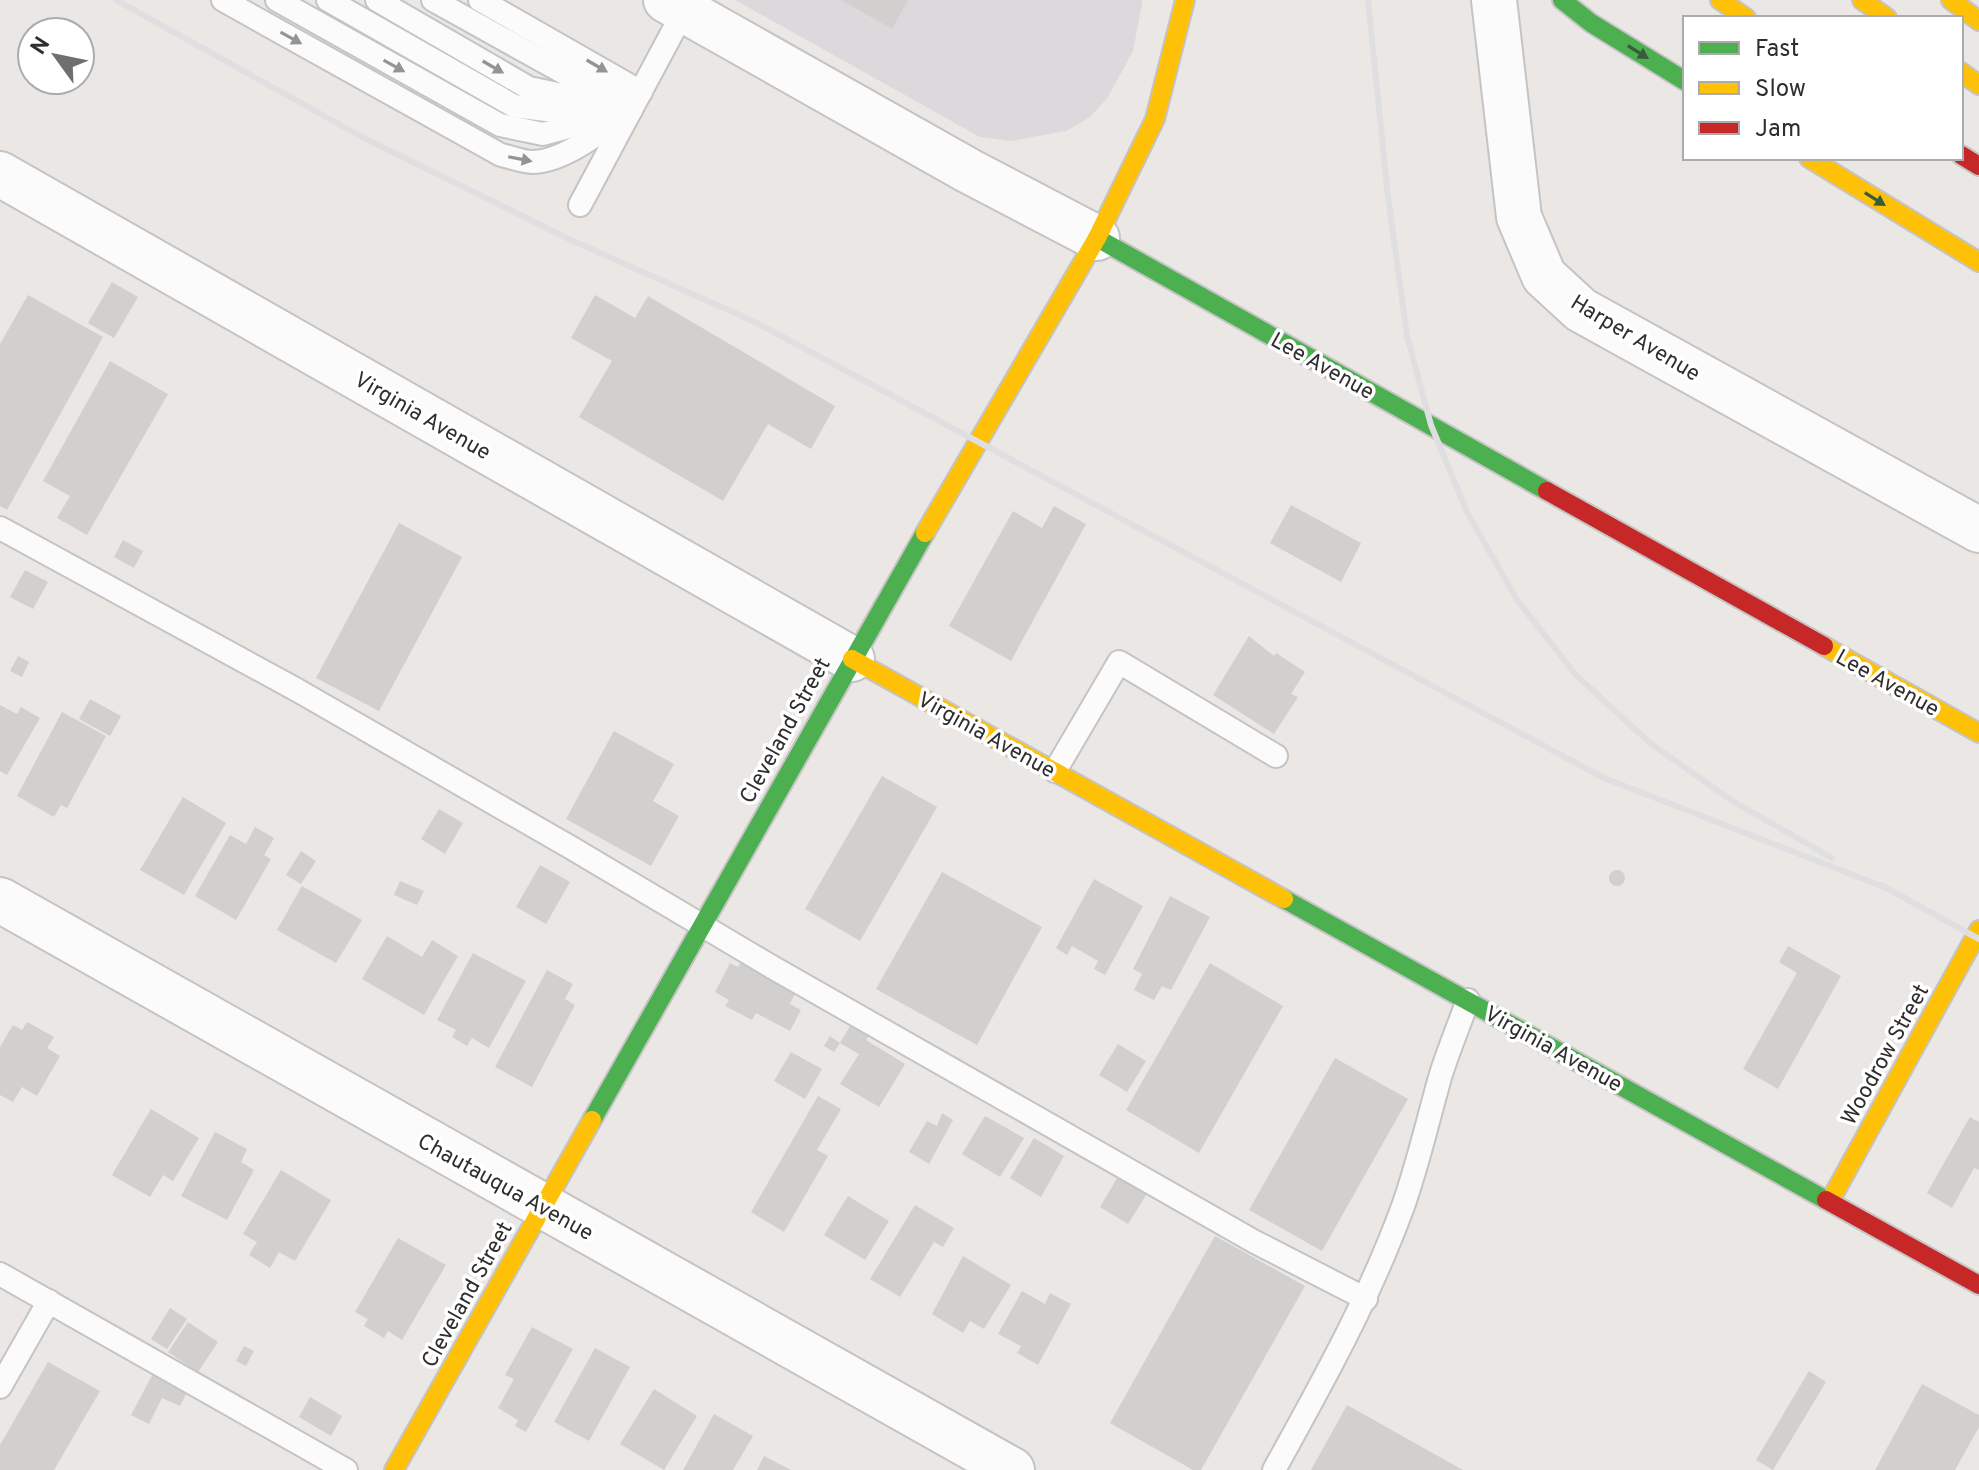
<svg xmlns="http://www.w3.org/2000/svg" width="1979" height="1470" font-family="Overpass,sans-serif">
<rect width="100%" height="100%" fill="#eae7e5"/>
<polygon fill="#dbd9db" points="735,0 1142,0 1142,4 1133,51 1108,97 1090,117 1066,131 1011,141 980,137"/>
<g fill="#d2d0ce">
<polygon points="841,0 908,0 892,29"/>
<polygon points="112,282 138,297 114,338 88,323"/>
<polygon points="28,295 103,337 7,510 0,506 0,344"/>
<polygon points="595,295 635,318 648,296 835,406 811,449 768,424 723,501 579,417 612,361 571,338"/>
<polygon points="110,361 168,394 87,535 57,518 70,496 43,481"/>
<polygon points="1291,505 1361,543 1341,582 1270,543"/>
<polygon points="1054,506 1086,524 1011,661 949,626 1013,511 1042,528"/>
<polygon points="399,523 462,557 379,711 316,678"/>
<polygon points="123,540 143,551 134,568 114,557"/>
<polygon points="25,570 48,582 33,609 10,597"/>
<polygon points="1249,636 1274,656 1276,653 1305,672 1291,694 1298,697 1274,734 1213,695"/>
<polygon points="18,656 29,662 22,677 10,671"/>
<polygon points="90,699 121,716 110,736 79,719"/>
<polygon points="0,705 17,714 21,707 40,718 7,775 0,771"/>
<polygon points="62,712 106,736 67,808 61,805 54,817 17,796"/>
<polygon points="614,731 674,764 653,801 679,816 651,866 566,819"/>
<polygon points="882,776 937,807 860,941 805,909"/>
<polygon points="183,797 226,823 184,895 140,870"/>
<polygon points="439,809 463,823 445,854 421,839"/>
<polygon points="255,827 274,838 264,855 271,859 236,920 195,896 230,835 246,844"/>
<polygon points="301,851 316,861 301,884 286,875"/>
<polygon points="540,865 570,882 546,924 516,907"/>
<circle cx="1617" cy="878" r="8"/>
<polygon points="942,872 1042,927 977,1045 876,989"/>
<polygon points="1094,879 1143,906 1105,975 1094,969 1098,961 1072,946 1067,955 1056,948"/>
<polygon points="400,881 424,891 417,905 394,895"/>
<polygon points="302,886 362,920 336,963 277,930"/>
<polygon points="1170,896 1210,917 1171,990 1162,986 1154,1000 1134,990 1142,974 1133,969"/>
<polygon points="387,936 422,957 432,940 458,956 424,1015 362,979"/>
<polygon points="1788,946 1841,976 1778,1089 1743,1069 1797,973 1779,962"/>
<polygon points="473,953 526,981 489,1048 472,1038 467,1046 452,1037 456,1030 437,1020"/>
<polygon points="743,958 798,988 790,1004 801,1010 790,1031 756,1013 752,1020 725,1006 729,1000 715,992 730,963 738,967"/>
<polygon points="1210,963 1283,1006 1199,1153 1126,1110"/>
<polygon points="547,970 573,984 565,999 575,1005 532,1087 495,1067"/>
<polygon points="27,1022 54,1037 47,1048 60,1056 37,1096 22,1087 13,1102 0,1095 0,1047 13,1025 22,1030"/>
<polygon points="852,1023 870,1034 866,1040 905,1064 879,1107 840,1084 859,1054 840,1043"/>
<polygon points="830,1036 840,1043 834,1052 824,1046"/>
<polygon points="1118,1044 1146,1061 1127,1092 1099,1075"/>
<polygon points="791,1052 822,1069 805,1099 774,1081"/>
<polygon points="1335,1058 1408,1099 1322,1251 1249,1210"/>
<polygon points="818,1096 841,1109 817,1150 828,1156 784,1232 751,1212"/>
<polygon points="151,1109 199,1138 173,1181 163,1175 150,1197 112,1175"/>
<polygon points="942,1113 953,1120 929,1164 909,1152 927,1121 937,1126"/>
<polygon points="985,1116 1024,1138 1000,1177 962,1154"/>
<polygon points="1970,1117 1979,1122 1979,1170 1974,1168 1952,1208 1927,1193"/>
<polygon points="215,1132 247,1149 241,1162 254,1170 227,1220 181,1196"/>
<polygon points="1034,1138 1064,1156 1041,1197 1010,1178"/>
<polygon points="281,1170 331,1200 295,1261 279,1252 270,1268 249,1255 257,1242 243,1234"/>
<polygon points="1119,1175 1148,1192 1128,1224 1100,1207"/>
<polygon points="848,1196 889,1221 865,1260 824,1235"/>
<polygon points="915,1205 954,1228 943,1247 934,1242 900,1297 870,1279"/>
<polygon points="1215,1236 1305,1286 1201,1470 1193,1470 1110,1423"/>
<polygon points="398,1238 446,1265 402,1340 388,1331 384,1338 364,1326 368,1319 355,1312"/>
<polygon points="963,1256 1011,1285 984,1329 970,1321 963,1333 932,1314"/>
<polygon points="1022,1291 1045,1304 1050,1293 1071,1304 1038,1365 1017,1353 1021,1346 998,1334"/>
<polygon points="170,1308 187,1319 167,1349 151,1339"/>
<polygon points="188,1322 218,1342 198,1372 168,1352"/>
<polygon points="532,1327 573,1349 526,1432 515,1426 518,1420 498,1408 514,1379 505,1375"/>
<polygon points="244,1346 254,1351 246,1366 236,1361"/>
<polygon points="595,1348 630,1367 589,1441 554,1422"/>
<polygon points="48,1362 100,1391 54,1470 0,1470 0,1445"/>
<polygon points="155,1370 189,1388 180,1406 162,1398 149,1424 131,1415"/>
<polygon points="1809,1371 1826,1382 1773,1470 1756,1460"/>
<polygon points="1922,1384 1979,1415 1979,1427 1955,1470 1875,1470"/>
<polygon points="654,1389 697,1416 664,1470 620,1444"/>
<polygon points="310,1397 342,1416 331,1436 299,1417"/>
<polygon points="1347,1405 1463,1470 1311,1470"/>
<polygon points="714,1414 753,1436 733,1470 683,1470"/>
<polygon points="764,1456 791,1470 757,1470"/>
</g>
<g fill="none" stroke-linecap="round" stroke-linejoin="round">
<g stroke="#c5c4c5" stroke-width="26">
<g id="lane">
<path d="M223,0l278,155c10,2 22,7 31,7 33,0 73,-34 99,-52"/>
<polyline points="277,0 500,125 543,134 610,116"/>
<polyline points="328,0 514,106 554,111 602,110"/>
<polyline points="377,0 529,88 590,101"/>
<polyline points="433,0 631,110"/>
<polyline points="480,0 641,92"/>
<polyline points="580,205 687,5"/>
<polyline points="0,528 297,690 570,847 772,967 1255,1242 1366,1299"/>
<polyline points="1055,771 1119,662 1276,756"/>
<polyline points="0,1274 346,1470"/>
<polyline points="0,1387 49,1301"/>
<path d="M1274,1470c47,-85 94,-169 128,-261 16,-44 26,-90 39,-135 8,-25 18,-49 27,-74"/>
</g>
</g>
<g stroke="#c5c4c5" stroke-width="48">
<g id="street">
<polyline points="666,0 969,171 1097,238"/>
<polyline points="1494,0 1519,217 1544,276 1581,310 1979,530"/>
<polyline points="0,174 852,659"/>
<polyline points="0,900 1012,1470"/>
</g>
</g>
<g stroke="#c5c4c5" stroke-width="22">
<g id="fast">
<polyline points="1562,0 1591,23 1685,81"/>
<polyline points="1097,238 1547,491"/>
<polyline points="1284,899 1826,1200"/>
<polyline points="592,1120 925,533"/>
</g>
</g>
<g stroke="#c5c4c5" stroke-width="22">
<g id="slow">
<polyline points="1720,0 1746,18"/>
<polyline points="1862,0 1887,18"/>
<polyline points="1951,0 1979,21"/>
<polyline points="1961,72 1979,85"/>
<polyline points="1809,158 1979,262"/>
<polyline points="925,533 1097,238 1155,119 1185,0"/>
<polyline points="1824,646 1979,733"/>
<polyline points="852,659 1284,899"/>
<polyline points="1830,1201 1979,930"/>
<polyline points="394,1470 592,1120"/>
</g>
</g>
<g stroke="#c5c4c5" stroke-width="22">
<g id="jam">
<polyline points="1961,155 1979,166"/>
<polyline points="1547,491 1824,646"/>
<polyline points="1826,1200 1979,1285"/>
</g>
</g>
<use href="#lane" stroke="#fcfbfb" stroke-width="22"/>
<use href="#street" stroke="#fcfbfb" stroke-width="44"/>
<use href="#fast" stroke="#4caf50" stroke-width="18"/>
<use href="#slow" stroke="#ffc107" stroke-width="18"/>
<use href="#jam" stroke="#c62828" stroke-width="18"/>
<g stroke="#dfdfe1" stroke-width="6">
<polyline points="116,0 362,137 571,240 755,322 1604,778 1889,889"/>
<polyline points="1368,0 1388,197 1407,336 1431,425 1467,512 1517,600 1577,676 1650,743 1734,802 1832,858"/>
<polyline points="1881,885 1979,939"/>
</g>
</g>
<defs><path id="oneway-solid" d="M-6-.8H1V-3.2L6.5 0L1 3.2V.8H-6Z" transform="scale(2)"/></defs>
<g fill="#959494">
<use href="#oneway-solid" transform="translate(291 38) rotate(29)"/>
<use href="#oneway-solid" transform="translate(394 66) rotate(29)"/>
<use href="#oneway-solid" transform="translate(597 66) rotate(30)"/>
<use href="#oneway-solid" transform="translate(493 67) rotate(30)"/>
<use href="#oneway-solid" transform="translate(520 159) rotate(11)"/>
</g>
<g fill="#385b3a">
<use href="#oneway-solid" transform="translate(1638 52) rotate(32)"/>
<use href="#oneway-solid" transform="translate(1875 199) rotate(32)"/>
</g>
<g text-anchor="middle" stroke-width="7" stroke-linejoin="round" paint-order="stroke">
<g font-size="22" fill="#2e2e2e" stroke="#fff">
<text transform="translate(1636 337) rotate(31)" y="8">Harper Avenue</text>
<text transform="translate(1323 365) rotate(29)" y="8">Lee Avenue</text>
<text transform="translate(423 415) rotate(30)" y="8">Virginia Avenue</text>
<text transform="translate(1888 682) rotate(29)" y="8">Lee Avenue</text>
<text transform="translate(784 730) rotate(-61)" y="8">Cleveland Street</text>
<text transform="translate(987 734) rotate(29)" y="8">Virginia Avenue</text>
<text transform="translate(1554 1048) rotate(29)" y="8">Virginia Avenue</text>
<text transform="translate(1884 1054) rotate(-61)" y="8">Woodrow Street</text>
<text transform="translate(506 1186) rotate(29)" y="8">Chautauqua Avenue</text>
<text transform="translate(466 1294) rotate(-61)" y="8">Cleveland Street</text>
</g>
</g>
<rect x="1683" y="16" width="280" height="144" fill="#ffffff" stroke="#ababab" stroke-width="2"/>
<rect x="1699" y="42" width="40" height="12" fill="#4caf50" stroke="#ababab" stroke-width="2"/>
<text x="1755" y="56" font-size="24" fill="#2e2e2e">Fast</text>
<rect x="1699" y="82" width="40" height="12" fill="#ffc107" stroke="#ababab" stroke-width="2"/>
<text x="1755" y="96" font-size="24" fill="#2e2e2e">Slow</text>
<rect x="1699" y="122" width="40" height="12" fill="#c62828" stroke="#ababab" stroke-width="2"/>
<text x="1755" y="136" font-size="24" fill="#2e2e2e">Jam</text>
<g transform="translate(56 56) rotate(303)"><circle r="38" fill="#ffffff" stroke="#ababab" stroke-width="2"/>
<path d="M0-6L14 30L0 20L-14 30Z" fill="#706f6e"/>
<text y="-12" font-size="22" font-weight="bold" text-anchor="middle" fill="#2e2e2e">N</text>
</g>
</svg>
